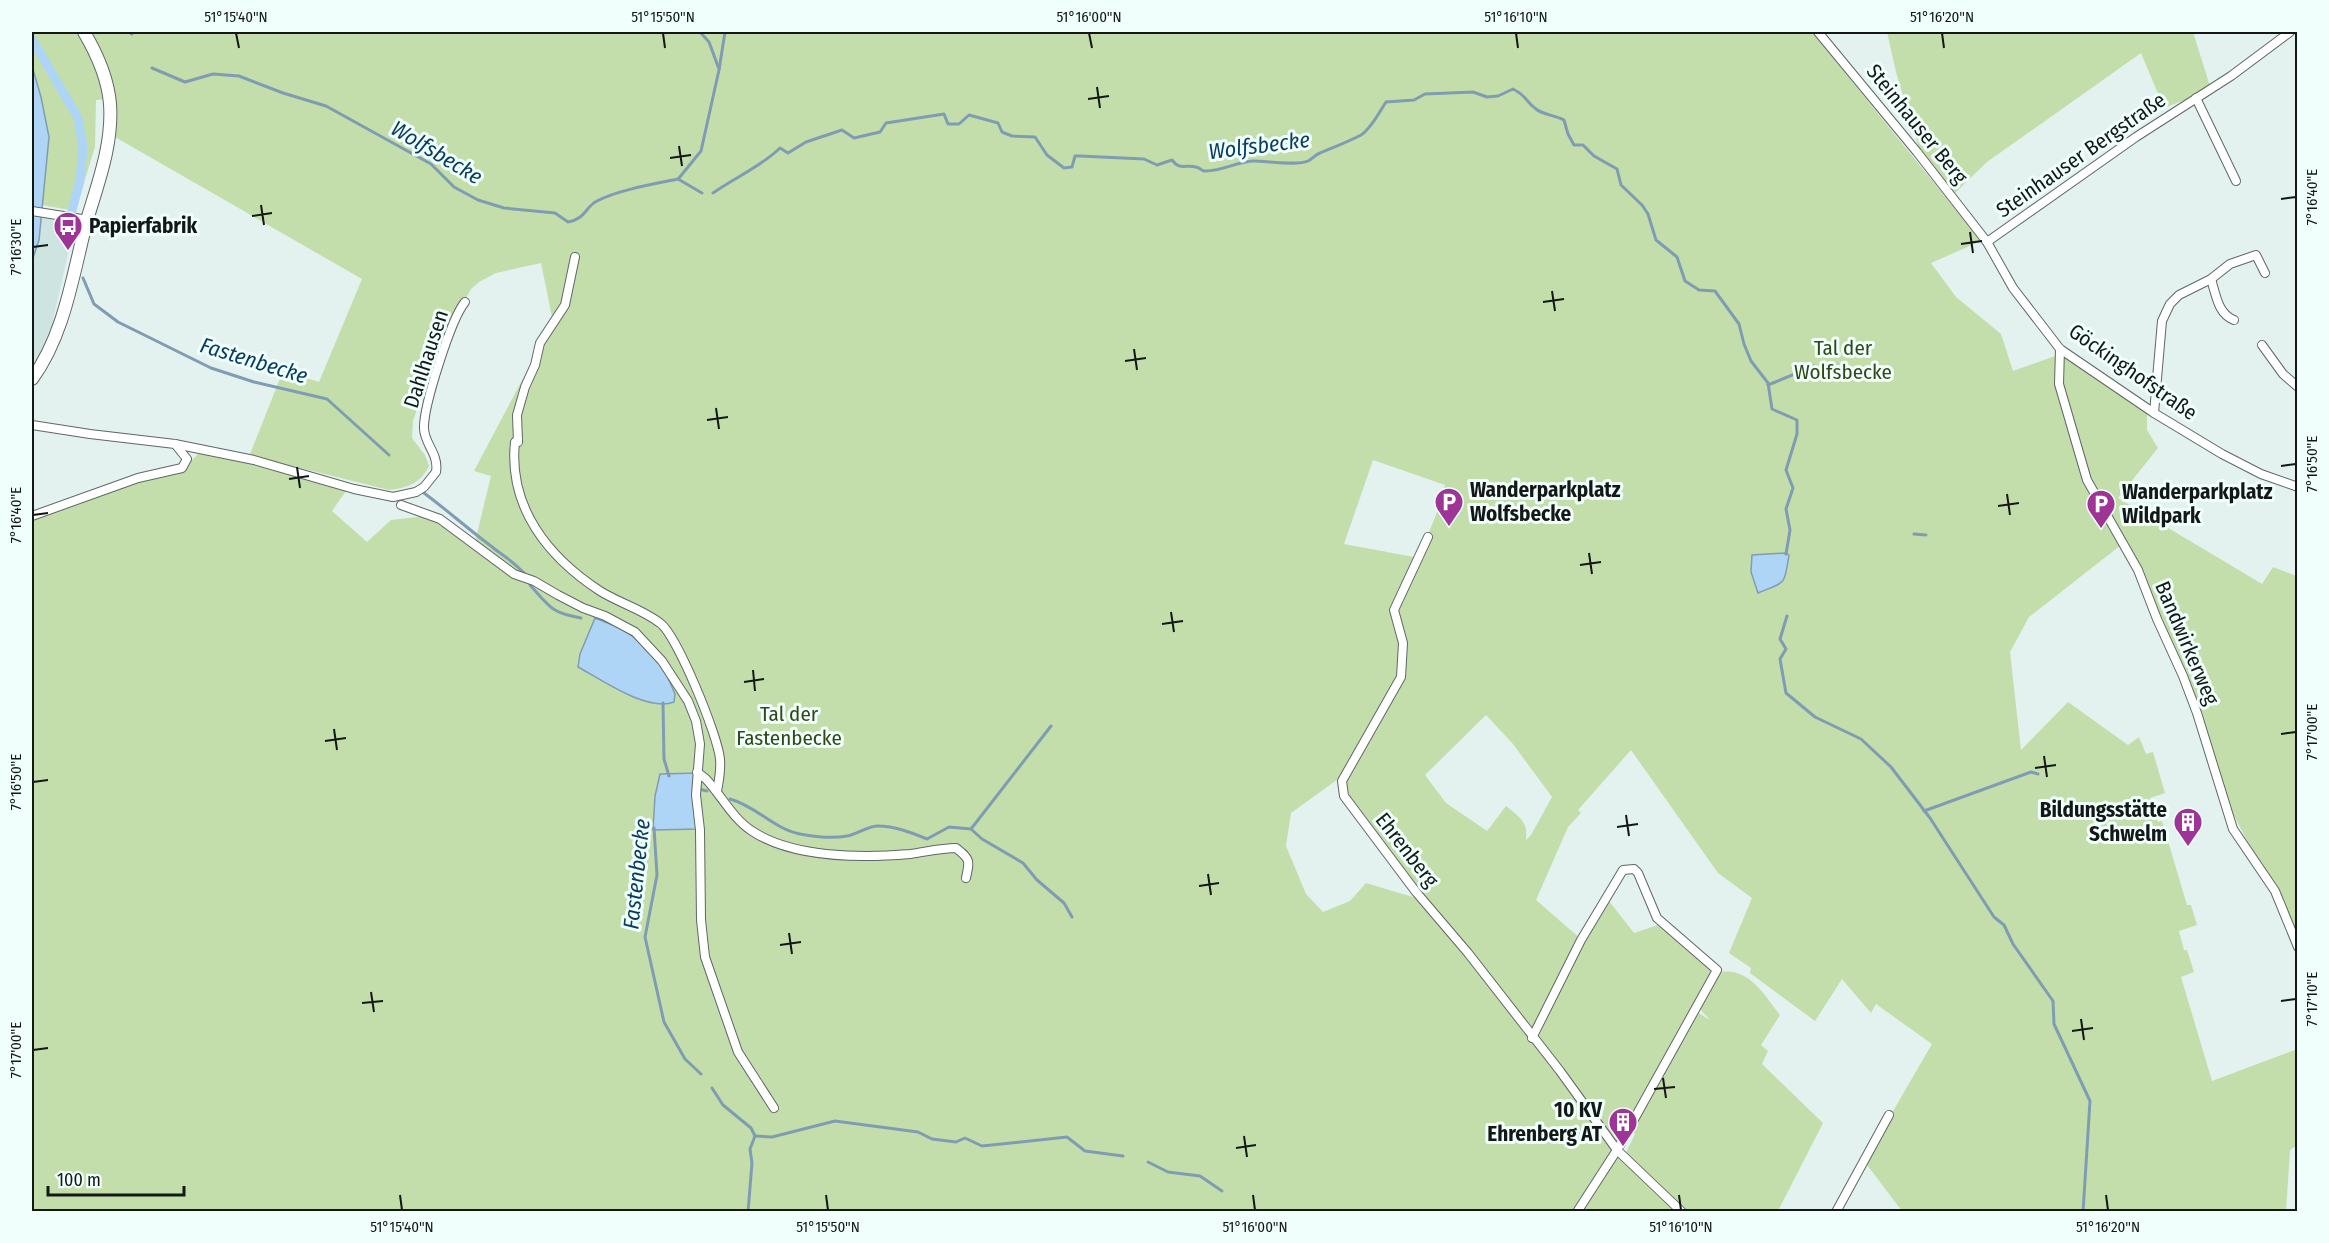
<svg xmlns="http://www.w3.org/2000/svg" width="2329" height="1243" font-family="'Fira Sans Condensed',sans-serif">
<rect width="100%" height="100%" fill="#e3f1ef"/>
<polygon fill="#cde4e1" points="32,216 75,223 52,324 40,352 32,365"/>
<g fill="#c4deab" fill-rule="evenodd">
<path d="M32,32h1780l169,209 -50,22 25,34 45,37 12,37 48,-17 86,59v17l11,18 -40,50 144,86 11,-17 24,9v361l-69,-133 -53,-152 -17,-42 -37,-65 -92,72 -19,35 11,98 47,-48 60,43 11,-8 7,17 7,-2 12,41 -15,5 8,24 4,-1 25,84h4l6,20 -18,6 5,19h3l7,22 -13,5 31,104 85,-32v96l-7,5 -4,61h-384l-38,-50 68,-117 -56,-40 -5,9 -29,-34 -27,42 -65,-48 1,-5 -22,-15 23,-55 -34,-25 -87,-123 -53,60 3,3 -13,14 -32,73 46,40 -48,101 84,110 63,60h-1649v-694l106,-38 45,-10 19,-19 144,41 -14,20 35,31 24,-22 35,-4 31,14 18,12 16,-66 -17,-5 79,-149 -12,-59 -45,10 -17,9 -8,7 -22,40 -4,-1 -32,93 -1,17 13,17 4,11c-8,17 -22,22 -40,24l-105,-26 -34,-10 33,-83 36,11 43,-103 -247,-142 -1,-39 -18,2 -1,47 -20,64 -33,-6 7,-68 -8,-40 -9,-31zM1373,460l72,25 -6,22 -20,51 -75,-14zM1486,715l27,29 39,53 -21,38 -5,5c2,-19 -6,-22 -20,-34l-19,25 -41,-28 -21,-28zM1345,774l5,26 66,98 -50,-15 -16,18 -27,11 -17,-18 -20,-48 5,-33z"/>
<polygon points="1887,32 2193,32 2210,86 2195,96 2164,108 2141,53 1987,162 1954,194 1919,148 1896,72"/>
<path d="M1609,901l25,32 24,-8 56,45 -22,39 18,11 -12,-13 23,-35c29,-4 43,23 59,43l-19,30 7,6 -6,13 61,59 -45,88h-93l-60,-56 10,-21 -5,-4 1,-13 -14,25 -77,-100 -1,-6 44,-95z"/>
</g>
<g fill="#afd5f6" stroke="#809cb3" stroke-width="1.5">
<polygon points="32,66 41,97 49,137 39,240 32,261"/>
<path d="M1786,553l3,2c-5,31 -2,26 -31,38l-7,-21 1,-17z"/>
<path d="M595,618l28,11 36,28 16,37 -1,8c-27,10 -72,-22 -96,-35l2,-13z"/>
<polygon points="698,773 699,829 653,830 655,796 660,774"/>
</g>
<g fill="none" stroke-linecap="round" stroke-linejoin="round">
<g stroke="#809cb3" stroke-width="3">
<polyline points="129,32 132,34"/>
<polyline points="700,32 709,42 719,69"/>
<path d="M152,68l33,14 28,-8 26,2 44,17 43,13 105,58 23,23 24,13 26,8 51,5 13,9c18,-3 17,-15 29,-21 21,-11 57,-17 81,-22l24,14"/>
<polyline points="679,178 701,151 719,70 725,32"/>
<path d="M713,193c21,-15 49,-27 67,-45l8,5 18,-11 36,-12 12,8 26,-6 6,-9 58,-9 4,10h11l10,-9 29,8 4,9 10,4 23,1 12,18 17,13 8,-1 3,-11h5l64,3 13,6 15,-5c8,11 14,4 24,7 5,1 4,3 8,4 17,1 34,-10 50,-10 13,0 43,5 54,0 4,-2 7,-6 12,-8 14,-6 28,-11 41,-18 10,-6 19,-24 25,-33l28,-2 11,-6 48,-2 14,5 11,-1 15,-7c13,6 13,13 23,20 7,6 19,6 28,11l4,14 6,11h9l11,11 23,13 4,16 21,20 6,9 8,26 21,17 8,24 14,9 16,1 24,33 5,20 7,17 17,22 4,26 25,11v14l-11,36 7,18 -7,21 4,21 -4,24"/>
<polyline points="83,278 94,304 118,322 211,368 254,382 327,399 389,455"/>
<polyline points="1829,364 1836,364"/>
<polyline points="1768,385 1814,366"/>
<path d="M424,493c23,17 44,36 67,53 13,11 20,13 33,27"/>
<polyline points="1914,534 1926,535"/>
<path d="M530,585c20,22 21,28 51,33"/>
<polyline points="1787,616 1780,639 1786,649 1780,659 1786,693 1815,717 1861,739 1891,767 1930,818 1994,917 2004,925 2013,944 2053,1001 2054,1024 2090,1101 2083,1212"/>
<polyline points="663,703 664,759 669,776"/>
<polyline points="699,789 707,791"/>
<path d="M730,799c26,7 44,30 70,35 16,3 32,5 47,2 10,-2 21,-10 31,-10 17,0 34,7 49,13l22,-12 22,2 80,-103"/>
<polyline points="1924,811 2031,772 2038,774"/>
<polyline points="654,828 657,875 645,937 664,1022 685,1059 701,1074"/>
<polyline points="971,829 982,839 1023,863 1037,880 1064,903 1072,917"/>
<polyline points="712,1088 723,1105 751,1128 755,1136 750,1149 752,1163 748,1212"/>
<polyline points="755,1136 772,1137 835,1121 918,1132 932,1139 956,1142 965,1138 982,1146 1067,1137 1085,1151 1123,1156"/>
<polyline points="1148,1162 1168,1172 1200,1176 1222,1191"/>
</g>
<polyline stroke="#afd5f6" stroke-width="9" points="32,39 78,118 83,148 80,181 72,210"/>
<g stroke="#5d6867" stroke-width="10">
<g id="street">
<polyline points="1818,32 1917,152 1987,242 2013,288 2060,349 2154,413 2222,454 2261,474 2298,487"/>
<polyline points="2196,98 2236,181"/>
<polyline points="32,211 88,220"/>
<polyline points="1987,242 2136,137 2231,76 2290,32"/>
<path d="M2211,279c5,16 7,35 23,41"/>
<polyline points="2262,345 2283,374 2298,387"/>
<polyline points="2060,349 2059,384 2087,480 2138,570 2157,619 2183,676 2197,713 2233,829 2275,891 2298,947"/>
<polyline points="2154,413 2162,321 2170,304 2179,295 2211,279 2230,264 2256,255 2265,273"/>
<path d="M32,425l58,9 85,10 79,16 100,29 39,8 23,-5 8,-5 12,-15c3,-18 -11,-27 -12,-43 -1,-22 27,-110 41,-127"/>
<path d="M518,439l-3,3c-7,65 33,115 85,149 19,12 42,18 60,32 17,12 58,113 60,136 1,11 -1,22 -3,32"/>
<polyline points="518,442 517,415 525,387 535,365 540,343 565,305 575,257"/>
<polyline points="401,505 440,519 514,574 534,581 558,595 583,608 605,616 635,632 662,661 688,701 696,721 700,744 696,795 700,830 701,920 705,957 738,1052 774,1108"/>
<polyline points="32,516 138,478 182,468 187,459 175,444"/>
<polyline points="1428,537 1394,610 1403,643 1401,677 1342,781 1344,796 1416,892 1468,953 1560,1071 1617,1150 1682,1212"/>
<path d="M697,772l9,7c15,16 27,40 46,52 41,27 110,27 158,23 15,-2 31,-6 46,-6 14,11 14,12 10,30"/>
<polyline points="1532,1038 1581,940 1623,870 1634,869 1638,873 1657,918 1717,970 1617,1150 1577,1212"/>
<polyline points="1836,1212 1889,1115"/>
</g>
</g>
<g stroke="#5d6867" stroke-width="14">
<path id="secondary" d="M32,379c33,-45 41,-106 55,-159 11,-37 26,-76 23,-116 -2,-26 -13,-50 -26,-72"/>
</g>
<use href="#street" stroke="#fff" stroke-width="8"/>
<use href="#secondary" stroke="#fff" stroke-width="12"/>
</g>
<path fill="none" stroke="#131817" stroke-width="2" d="M236,33l3,15M663,33l2,15M1089,33l3,15M1516,33l2,15M1942,33l2,15M1097,87l3,21M1088,99l21,-3M679,146l3,20M670,158l21,-3M2281,199l15,-2M261,205l3,20M252,216l20,-3M1970,232l3,21M1961,244l21,-3M33,247l15,-2M1552,291l3,20M1543,302l21,-3M1134,349l3,21M1125,361l21,-3M716,408l3,21M707,420l21,-3M2281,466l15,-2M297,467l3,21M289,479l20,-3M2007,494l3,21M1998,506l21,-3M33,515l15,-2M1589,553l3,21M1580,565l21,-3M1171,612l3,20M1162,624l21,-3M753,670l2,21M744,682l20,-3M334,729l3,21M2281,734l15,-2M325,741l21,-3M2044,756l3,21M2035,768l21,-3M33,782l15,-2M1626,815l3,21M1617,827l21,-3M1208,874l3,21M1199,886l20,-3M789,933l3,21M780,945l21,-3M371,992l3,20M2281,1001l15,-2M362,1003l21,-2M2081,1019l3,21M2072,1031l21,-3M33,1050l15,-2M1663,1078l3,20M1654,1089l21,-2M1244,1136l3,21M1236,1148l20,-3M400,1195l2,15M826,1195l2,15M1253,1195l2,15M1679,1195l2,15M2106,1195l2,15"/>
<defs>
<g id="bus-pin" transform="scale(1.5)"><path d="M0 17L-7.5 6A9.5 9.5 0 1 1 7.5 6Z" fill="#9d3496" stroke="#f0fefc"/><path d="M-5-6H5V4H4V6H2V4H-2V6H-4V4H-5ZM-3.5-4V0h7V-4ZM-3.5 1.2v1.5H-2V1.2ZM2 1.2v1.5H3.5V1.2Z" fill="#fff"/></g>
<g id="parking-pin" transform="scale(1.5)"><path d="M0 17L-7.5 6A9.5 9.5 0 1 1 7.5 6Z" fill="#9d3496" stroke="#f0fefc"/><path d="M-3.5-5.5H1a3.5 3.5 0 0 1 0 7H-1V5.5H-3.5ZM-1-3.4V-.6H.8a1.4 1.4 0 0 0 0-2.8Z" fill="#fff"/></g>
<g id="building-pin" transform="scale(1.5)"><path d="M0 17L-7.5 6A9.5 9.5 0 1 1 7.5 6Z" fill="#9d3496" stroke="#f0fefc"/><path d="M-4-6H4V6H1V3H-1V6H-4ZM-2.5-4.3h1.7v1.8h-1.7ZM.8-4.3h1.7v1.8H.8ZM-2.5-1h1.7V.8h-1.7ZM.8-1h1.7V.8H.8Z" fill="#fff"/></g>
</defs>
<g fill-rule="evenodd">
<use href="#bus-pin" x="68" y="226"/>
<use href="#parking-pin" x="1449" y="502"/>
<use href="#parking-pin" x="2101" y="504"/>
<use href="#building-pin" x="2188" y="822"/>
<use href="#building-pin" x="1623" y="1122"/>
</g>
<g text-anchor="middle" stroke-width="6" stroke-linejoin="round" paint-order="stroke">
<g font-size="21" fill="#131817" stroke="#f0fefc">
<text transform="translate(1917 124) rotate(51)" y="7">Steinhauser Berg</text>
<text transform="translate(2081 155) rotate(-35)" y="7">Steinhauser Bergstraße</text>
<text transform="translate(426 359) rotate(-72)" y="7">Dahlhausen</text>
<text transform="translate(2133 372) rotate(35)" y="7">Göckinghofstraße</text>
<text transform="translate(2187 643) rotate(67)" y="7">Bandwirkerweg</text>
<text transform="translate(1407 850) rotate(52)" y="7">Ehrenberg</text>
</g>
<g font-size="21" font-weight="bold" fill="#131817" stroke="#f0fefc" text-anchor="start">
<text x="89" y="233">Papierfabrik</text>
<text x="1470" y="497">Wanderparkplatz<tspan x="1470" dy="24">Wolfsbecke</tspan></text>
<text x="2122" y="499">Wanderparkplatz<tspan x="2122" dy="24">Wildpark</tspan></text>
<text x="2167" y="817" text-anchor="end">Bildungsstätte<tspan x="2167" dy="24">Schwelm</tspan></text>
<text x="1602" y="1117" text-anchor="end">10 KV<tspan x="1602" dy="24">Ehrenberg AT</tspan></text>
</g>
<g font-size="21" fill="#314715" stroke="#f0fefc">
<text x="1843" y="355">Tal der<tspan x="1843" dy="24">Wolfsbecke</tspan></text>
<text x="789" y="721">Tal der<tspan x="789" dy="24">Fastenbecke</tspan></text>
</g>
<g font-size="22" font-style="italic" fill="#083c5f" stroke="#f0fefc">
<text transform="translate(1259 145) rotate(-7)" y="8">Wolfsbecke</text>
<text transform="translate(437 152) rotate(31)" y="8">Wolfsbecke</text>
<text transform="translate(254 360) rotate(17)" y="8">Fastenbecke</text>
<text transform="translate(636 874) rotate(-84)" y="8">Fastenbecke</text>
</g>
</g>
<rect width="2329" height="1243" fill="none" stroke="#f0fefc" stroke-width="66"/>
<path d="M48 1186v9h136v-9" fill="none" stroke="#131817" stroke-width="3"/>
<text x="57" y="1186" font-size="18" fill="#131817" stroke="#f0fefc" stroke-width="4.5" paint-order="stroke">100 m</text>
<rect x="33" y="33" width="2263" height="1177" fill="none" stroke="#131817" stroke-width="2"/>
<g font-size="15" text-anchor="middle" fill="#131817">
<text x="236" y="22">51°15'40"N</text>
<text x="663" y="22">51°15'50"N</text>
<text x="1089" y="22">51°16'00"N</text>
<text x="1516" y="22">51°16'10"N</text>
<text x="1942" y="22">51°16'20"N</text>
<text transform="translate(2312 197) rotate(-90)" y="5">7°16'40"E</text>
<text transform="translate(16 247) rotate(-90)" y="5">7°16'30"E</text>
<text transform="translate(2312 464) rotate(-90)" y="5">7°16'50"E</text>
<text transform="translate(16 515) rotate(-90)" y="5">7°16'40"E</text>
<text transform="translate(2312 732) rotate(-90)" y="5">7°17'00"E</text>
<text transform="translate(16 782) rotate(-90)" y="5">7°16'50"E</text>
<text transform="translate(2312 999) rotate(-90)" y="5">7°17'10"E</text>
<text transform="translate(16 1050) rotate(-90)" y="5">7°17'00"E</text>
<text x="402" y="1232">51°15'40"N</text>
<text x="828" y="1232">51°15'50"N</text>
<text x="1255" y="1232">51°16'00"N</text>
<text x="1681" y="1232">51°16'10"N</text>
<text x="2108" y="1232">51°16'20"N</text>
</g>
</svg>
